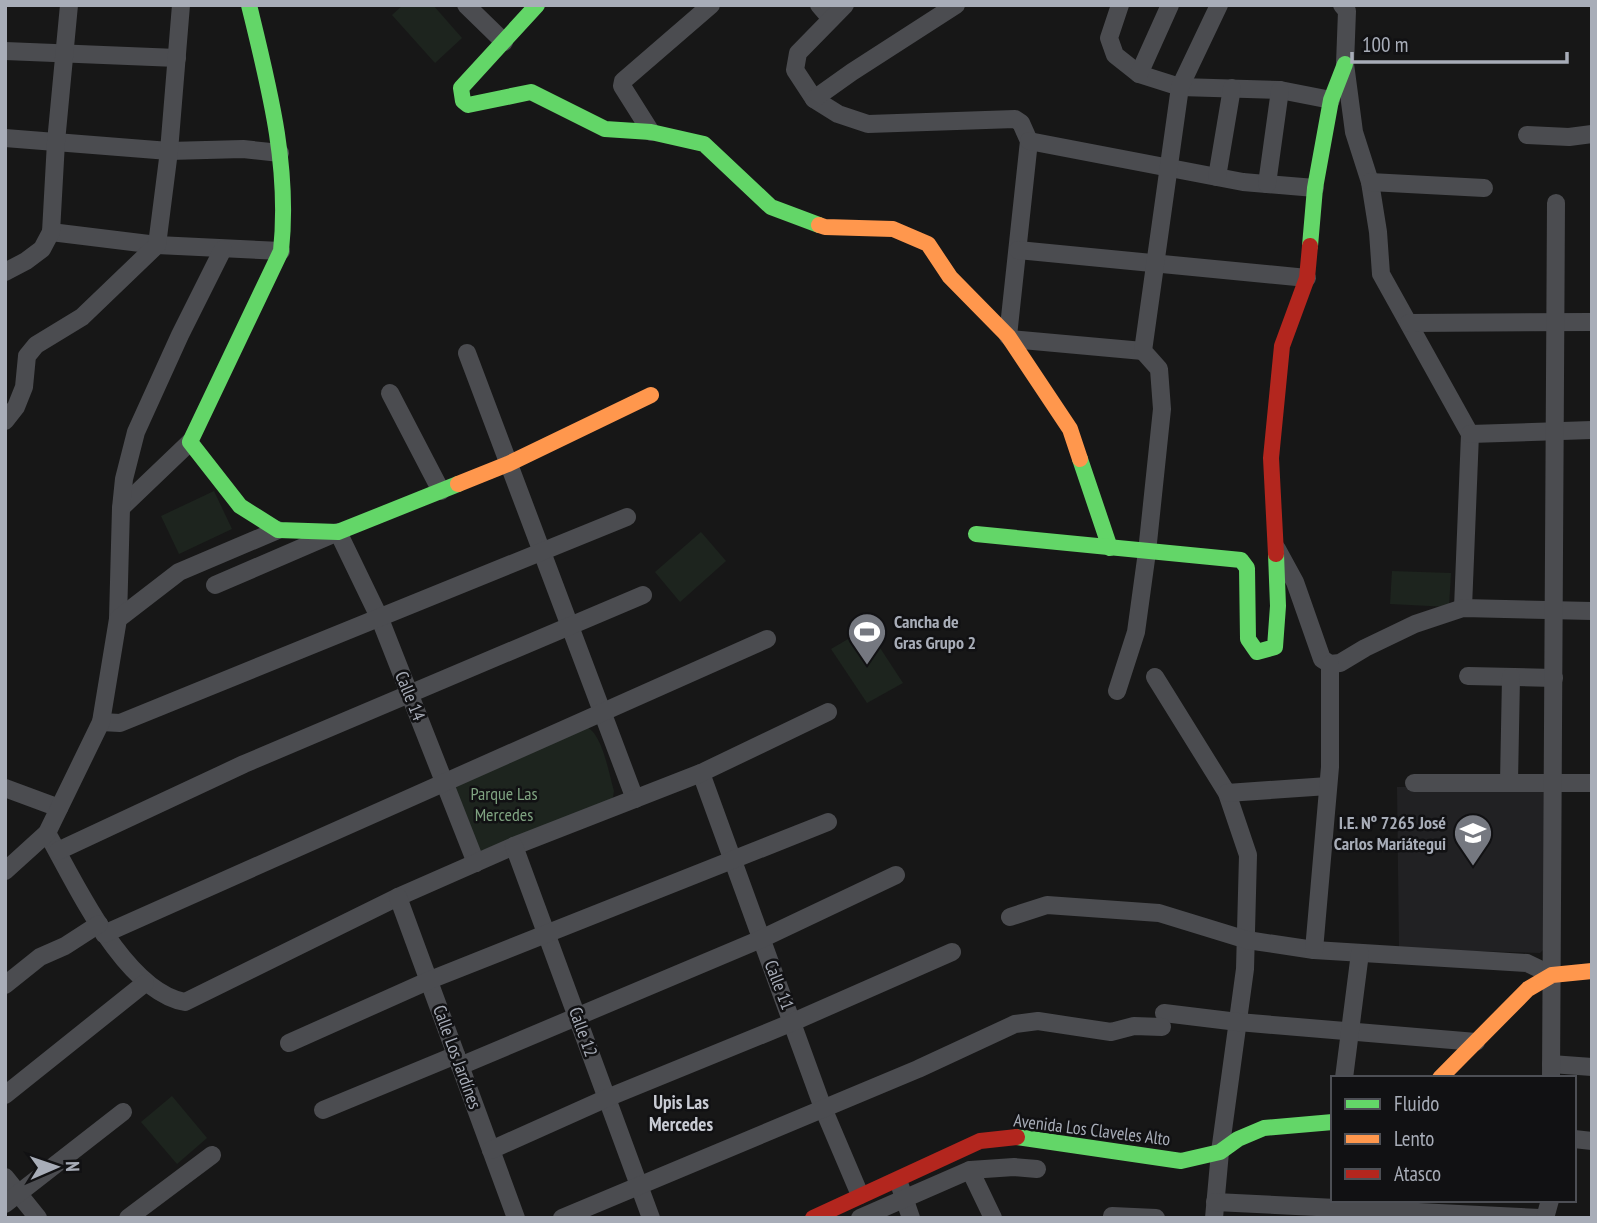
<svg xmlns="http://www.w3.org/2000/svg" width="1597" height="1223" font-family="'PT Sans Narrow',sans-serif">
<rect width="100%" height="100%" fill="#171717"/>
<polygon fill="#212123" points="1548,785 1546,947 1540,953 1399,949 1397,787"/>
<g fill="#1d241e">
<polygon points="403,5 433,5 462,38 435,63 392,15"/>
<polygon points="214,491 232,529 179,554 161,516"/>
<polygon points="701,532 726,561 680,602 655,572"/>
<polygon points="1392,571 1451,573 1449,607 1390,604"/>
<polygon points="867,628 903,683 867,703 831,649"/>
<path d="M586,727c16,5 23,47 28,64l-1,6 -5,5 -128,51 -27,-62 2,-10z"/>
<polygon points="172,1096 207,1138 177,1164 141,1122"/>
</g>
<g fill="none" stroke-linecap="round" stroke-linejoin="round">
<g stroke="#4b4c50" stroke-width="18">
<polyline points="466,5 504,42"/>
<polyline points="819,5 831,19"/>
<polyline points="845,5 798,53 795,70 814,99 838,114 868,124 1015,119 1021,123 1029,141 1008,336"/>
<polyline points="1120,5 1109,38 1115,55 1139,74 1180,87 1280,90 1331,100"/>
<polyline points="1342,5 1347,11 1345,64 1354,132 1370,182 1378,232 1381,274 1470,434 1463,608"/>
<polyline points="5,51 177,58"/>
<polyline points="1139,74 1170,5"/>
<polyline points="814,99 852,72 956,5"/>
<polyline points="651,132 622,86 623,81 711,5"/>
<polyline points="1527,135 1569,137 1592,134"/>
<polyline points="5,138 169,151 243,149 280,153"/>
<polyline points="1029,141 1243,182 1315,188"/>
<polyline points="1217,177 1232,88"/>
<polyline points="1370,182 1484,188"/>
<polyline points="1267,184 1280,90"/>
<polyline points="51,232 157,245 281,251"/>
<polyline points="1018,250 1307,278"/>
<polyline points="5,272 26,261 42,249 51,232 56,142 69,5"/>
<polyline points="1409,323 1592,322"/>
<polyline points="1011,339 1143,351"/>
<polyline points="467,353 635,799"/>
<polyline points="390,393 441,491"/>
<polyline points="5,421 16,407 24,387 27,356 36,345 82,317 157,245 169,151 181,5"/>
<polyline points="1470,434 1592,430"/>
<polyline points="121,508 190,442"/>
<polyline points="1277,549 1295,582 1322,659 1330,664 1340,663 1365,648 1415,624 1463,608 1592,611"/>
<polyline points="215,585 338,532 380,619 476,863"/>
<polyline points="118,619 121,508 124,479 136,432 180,335 223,249"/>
<polyline points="1468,676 1554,678"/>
<polyline points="1155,677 1227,793 1248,855 1245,969 1220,1152 1214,1218"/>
<polyline points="1117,691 1136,632 1147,552 1162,409 1159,369 1143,351 1180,87 1219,5"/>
<polyline points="101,722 120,723 627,517"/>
<polyline points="701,773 823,1108 860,1195"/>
<polyline points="1509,782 1511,677"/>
<polyline points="1414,783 1592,783"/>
<polyline points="5,788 59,808"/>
<polyline points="1227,793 1328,786"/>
<path d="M47,833c28,49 77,158 138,169l213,-105 116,-51 187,-73 127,-61"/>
<polyline points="514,846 651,1218"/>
<polyline points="58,851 244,764 643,595"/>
<polyline points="5,871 47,833 101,722 118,619 179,572 278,530"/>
<polyline points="398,897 516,1218"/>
<polyline points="1010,917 1047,905 1159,913 1247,940 1314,950 1527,963 1552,975"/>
<polyline points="104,934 767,639"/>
<polyline points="1314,950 1330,767 1330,664"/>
<polyline points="5,985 40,957 65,946 99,924"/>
<polyline points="1164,1013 1238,1022 1476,1042"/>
<polyline points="289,1043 430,980 828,822"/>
<polyline points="1551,1064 1592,1067"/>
<polyline points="460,1066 761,939 896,875"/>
<polyline points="1344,1078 1360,953"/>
<polyline points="1551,1078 1556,203"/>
<polyline points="5,1095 145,983"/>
<polyline points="323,1110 456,1055"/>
<polyline points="1574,1139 1592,1141"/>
<polyline points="491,1150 607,1098 793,1022 952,952"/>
<polyline points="970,1170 1014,1167 1037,1169"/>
<polyline points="5,1177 38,1218"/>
<polyline points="900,1186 911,1218"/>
<polyline points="1215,1202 1540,1218"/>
<polyline points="5,1204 123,1112"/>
<polyline points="1112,1216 1156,1218"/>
<polyline points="128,1218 212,1155"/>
<polyline points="562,1218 918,1069 1015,1024 1038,1021 1111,1032 1134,1026 1162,1027"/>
<polyline points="860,1218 970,1170 993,1218"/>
<polyline points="1545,1218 1550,1200"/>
</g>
<g stroke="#63d668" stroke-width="16">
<path d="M249,5c20,82 41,161 32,246l-91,191 50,64 38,24 60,2 120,-48"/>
<polyline points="537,5 461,88 463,101 468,105 531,92 605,129 651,132 704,144 771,207 819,225"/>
<polyline points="1310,246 1315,188 1331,100 1345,64"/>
<polyline points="1080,459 1110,548"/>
<polyline points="976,534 1241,560 1247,568 1248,639 1257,652 1275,647 1278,606 1276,554"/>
<polyline points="1017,1137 1181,1161 1220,1152 1238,1139 1264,1128 1333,1122"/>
</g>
<g stroke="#ff974d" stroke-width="16">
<polyline points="819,225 825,227 893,229 928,244 950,277 1008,336 1070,429 1080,459"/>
<polyline points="458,484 508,464 651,395"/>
<polyline points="1440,1078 1528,989 1552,975 1592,971"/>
</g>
<g stroke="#b3261e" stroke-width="16">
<polyline points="1276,554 1271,458 1282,346 1307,278 1310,246"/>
<polyline points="813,1218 980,1141 1017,1137"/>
</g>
</g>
<defs>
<g id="stadium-pin" transform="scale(2.0125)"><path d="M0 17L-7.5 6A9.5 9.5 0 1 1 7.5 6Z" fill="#757880" stroke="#111113"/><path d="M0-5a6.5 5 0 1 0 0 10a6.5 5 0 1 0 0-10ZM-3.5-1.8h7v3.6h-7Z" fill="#fff"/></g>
<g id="school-pin" transform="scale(2.0125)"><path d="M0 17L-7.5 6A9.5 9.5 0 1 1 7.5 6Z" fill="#757880" stroke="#111113"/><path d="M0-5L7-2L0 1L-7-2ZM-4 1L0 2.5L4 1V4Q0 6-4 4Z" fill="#fff"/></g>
</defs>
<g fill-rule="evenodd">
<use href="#stadium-pin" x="867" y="632"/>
<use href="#school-pin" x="1473" y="833"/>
</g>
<g text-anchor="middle" stroke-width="5" stroke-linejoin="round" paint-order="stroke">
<g font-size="18" font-weight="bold" fill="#a8adb8" stroke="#111113" text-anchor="start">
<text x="894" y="628">Cancha de<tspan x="894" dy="21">Gras Grupo 2</tspan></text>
<text x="1446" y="829" text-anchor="end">I.E. Nº 7265 José<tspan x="1446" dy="21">Carlos Mariátegui</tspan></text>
</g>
<g font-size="18" fill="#a8adb8" stroke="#111113">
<text transform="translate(410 696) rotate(68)" y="6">Calle 14</text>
<text transform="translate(779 985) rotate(69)" y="6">Calle 11</text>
<text transform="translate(583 1032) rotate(70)" y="6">Calle 12</text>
<text transform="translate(457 1057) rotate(70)" y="6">Calle Los Jardínes</text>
<text transform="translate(1092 1130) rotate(7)" y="6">Avenida Los Claveles Alto</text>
</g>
<g font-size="18" fill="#7fa381" stroke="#111113">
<text x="504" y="800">Parque Las<tspan x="504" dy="21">Mercedes</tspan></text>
</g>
<g font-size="19" font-weight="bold" fill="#c9ccd4" stroke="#111113">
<text x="681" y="1109">Upis Las<tspan x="681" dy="22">Mercedes</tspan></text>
</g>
</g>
<rect width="1597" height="1223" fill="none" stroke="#a8adb8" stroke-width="14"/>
<rect x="1331" y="1076" width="245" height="126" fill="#111113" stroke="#4d4f55" stroke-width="2"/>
<rect x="1345" y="1099" width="35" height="10" fill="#63d668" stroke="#4d4f55" stroke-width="2"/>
<text x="1394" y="1111" font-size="21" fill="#a8adb8">Fluido</text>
<rect x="1345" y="1134" width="35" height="10" fill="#ff974d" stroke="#4d4f55" stroke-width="2"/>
<text x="1394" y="1146" font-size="21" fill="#a8adb8">Lento</text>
<rect x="1345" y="1169" width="35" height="10" fill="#b3261e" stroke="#4d4f55" stroke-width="2"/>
<text x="1394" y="1181" font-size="21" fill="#a8adb8">Atasco</text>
<g transform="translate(56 1167) rotate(88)" stroke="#111113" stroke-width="5" paint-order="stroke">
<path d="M0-5L12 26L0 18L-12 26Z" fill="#a8adb8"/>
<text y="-10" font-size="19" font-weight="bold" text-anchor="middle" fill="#a8adb8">N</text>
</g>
<path d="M1352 52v10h215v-10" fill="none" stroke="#a8adb8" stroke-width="3.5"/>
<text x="1362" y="52" font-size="21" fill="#a8adb8" stroke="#111113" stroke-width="5" paint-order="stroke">100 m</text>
</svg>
